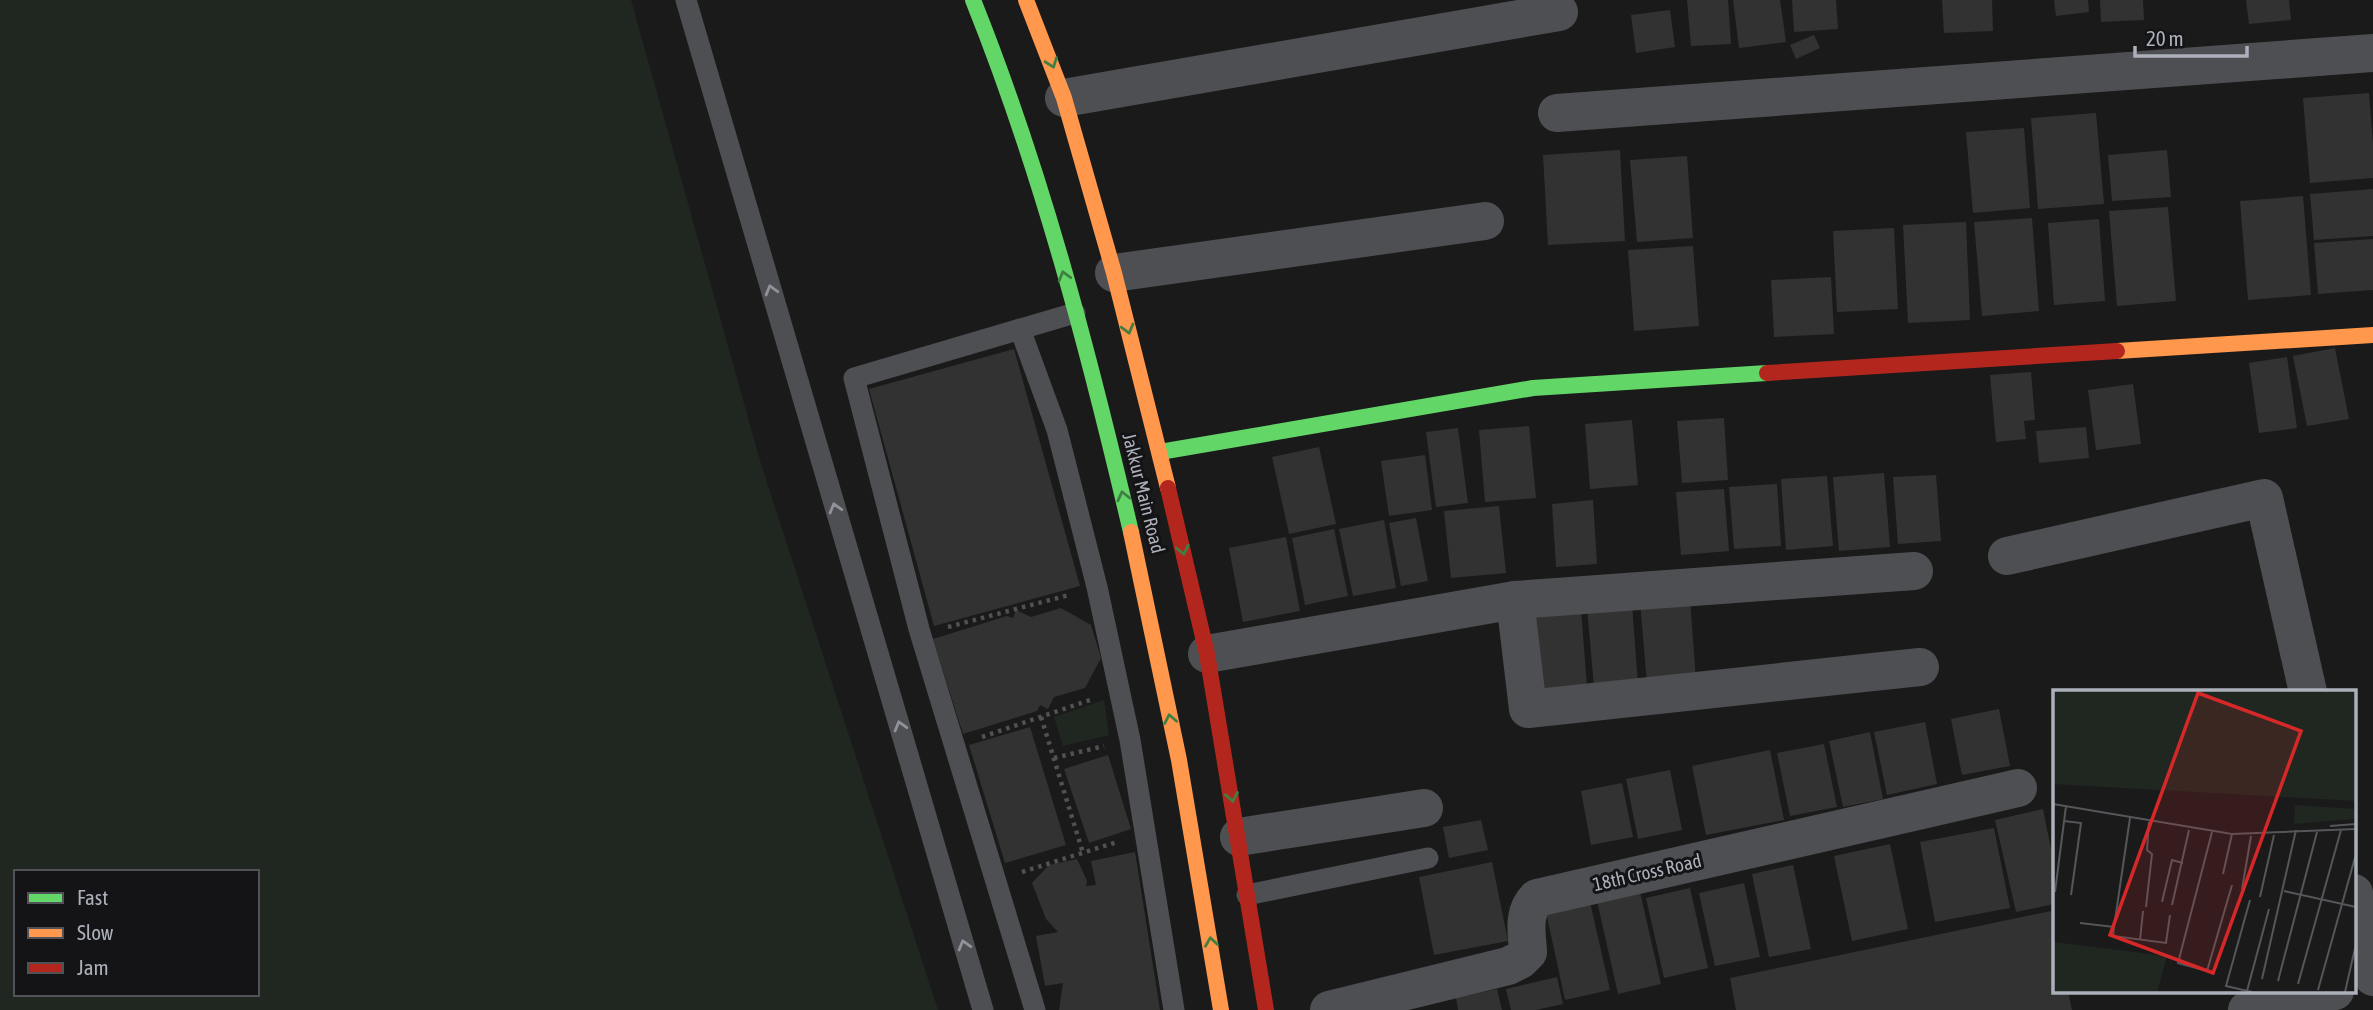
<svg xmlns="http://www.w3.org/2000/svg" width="2373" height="1010" font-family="'Asap Condensed',sans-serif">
<rect width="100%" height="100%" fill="#1a1a1a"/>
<g fill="#202721" fill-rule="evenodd">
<path d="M0,0h631l130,464 177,546h-938zM16,872h241v122h-241z"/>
<polygon points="1104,700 1109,735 1063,746 1054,717"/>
</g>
<g fill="#323232">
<polygon points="1687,0 1728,0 1731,44 1691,46"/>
<polygon points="1733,0 1780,0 1786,42 1739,48"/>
<polygon points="1792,0 1836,0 1838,29 1794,32"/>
<polygon points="1942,0 1992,0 1993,31 1944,33"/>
<polygon points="2054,0 2088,0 2089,12 2056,16"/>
<polygon points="2100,0 2143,0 2144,20 2101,22"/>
<polygon points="2246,0 2289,0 2291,20 2249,24"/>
<polygon points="1670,10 1675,47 1636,53 1631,15"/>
<polygon points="1814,35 1820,48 1796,59 1790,45"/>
<polygon points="2369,93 2373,144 2373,178 2310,183 2303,98"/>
<polygon points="2096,113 2104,204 2038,209 2031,118"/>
<polygon points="2024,128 2030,208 1973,213 1966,132"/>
<polygon points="1620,150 1625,241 1548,245 1543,155"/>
<polygon points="2167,150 2171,197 2112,201 2108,155"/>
<polygon points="1687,156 1693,238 1637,242 1630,160"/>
<polygon points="2373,189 2373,236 2314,240 2310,194"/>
<polygon points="2303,196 2311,295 2248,300 2240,201"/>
<polygon points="2168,207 2176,301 2117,306 2109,211"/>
<polygon points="2032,218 2039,311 1982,316 1974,222"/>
<polygon points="2099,219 2105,301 2054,305 2048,223"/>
<polygon points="1966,222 1970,320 1908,323 1903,225"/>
<polygon points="1894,228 1898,309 1837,312 1833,231"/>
<polygon points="2373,239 2373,290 2318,294 2314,243"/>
<polygon points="1693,246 1699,326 1634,331 1628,250"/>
<polygon points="1831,277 1834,334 1774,337 1771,280"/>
<polygon points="2335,348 2349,419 2307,426 2293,356"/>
<polygon points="1014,349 1080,586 934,626 869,389"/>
<polygon points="2287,357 2297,428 2259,433 2249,363"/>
<polygon points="2031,372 2035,420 2024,421 2026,439 1996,442 1990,375"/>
<polygon points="2133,384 2141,444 2096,450 2088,390"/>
<polygon points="1724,418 1728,480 1682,483 1677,421"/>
<polygon points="1632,420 1638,485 1590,489 1585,424"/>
<polygon points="1529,426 1536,498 1485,502 1479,430"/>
<polygon points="2086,427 2089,458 2039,463 2036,431"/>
<polygon points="1458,428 1468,503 1436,507 1426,432"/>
<polygon points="1319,447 1336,524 1289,534 1272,457"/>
<polygon points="1425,455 1432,510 1389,516 1381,461"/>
<polygon points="1884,473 1890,547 1839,551 1833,477"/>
<polygon points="1936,475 1941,541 1898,544 1893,477"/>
<polygon points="1827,476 1833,546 1786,550 1781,479"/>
<polygon points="1777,484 1781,546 1734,549 1729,487"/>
<polygon points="1724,489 1729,551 1681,555 1676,492"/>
<polygon points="1593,500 1597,564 1556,567 1552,504"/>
<polygon points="1499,506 1506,573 1451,578 1444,511"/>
<polygon points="1416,518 1428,581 1401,586 1389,523"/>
<polygon points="1384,520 1396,588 1353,596 1339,529"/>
<polygon points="1334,529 1348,596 1305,605 1292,538"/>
<polygon points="1286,537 1300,611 1243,622 1229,548"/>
<polygon points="1690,598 1696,681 1647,685 1640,601"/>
<polygon points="1632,604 1638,684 1594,687 1587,607"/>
<polygon points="1061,608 1091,625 1101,658 1085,688 1054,697 1048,709 1040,705 1037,711 963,734 933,639 1007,616 1013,618 1016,610 1031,617"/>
<polygon points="1581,609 1587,687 1537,690 1531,612"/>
<polygon points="1999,709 2010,766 1962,775 1951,719"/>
<polygon points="1925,722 1937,784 1887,795 1874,732"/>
<polygon points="1030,727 1066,845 1005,863 969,745"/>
<polygon points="1870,732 1883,799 1843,807 1829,741"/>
<polygon points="1824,744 1837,807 1790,816 1777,753"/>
<polygon points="1770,750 1784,820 1706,835 1692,766"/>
<polygon points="1108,755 1131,829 1089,843 1064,769"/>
<polygon points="1670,770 1682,830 1638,839 1626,779"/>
<polygon points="1622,783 1633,837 1591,845 1581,791"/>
<polygon points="2043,809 2054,864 2054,904 2016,912 1995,820"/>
<polygon points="1481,820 1488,850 1449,858 1443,827"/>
<polygon points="1994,828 2010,908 1935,922 1920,842"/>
<polygon points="1890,844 1908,929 1852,941 1834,856"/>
<polygon points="1135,852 1160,1010 1059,1010 1063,983 1045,986 1036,936 1058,932 1046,919 1032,883 1049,865 1077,859 1087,881 1086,886 1096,885 1091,861"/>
<polygon points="1492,862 1508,941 1434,955 1419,877"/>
<polygon points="1793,865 1811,949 1769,957 1752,874"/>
<polygon points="1744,883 1760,957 1715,966 1699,893"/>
<polygon points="1690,888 1708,968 1664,978 1646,898"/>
<polygon points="1640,892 1661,984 1618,994 1597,901"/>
<polygon points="1590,902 1610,990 1565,1000 1546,912"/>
<polygon points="2051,911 2054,929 2054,991 2068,991 2072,1010 1736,1010 1730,978"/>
<polygon points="1557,977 1563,1004 1536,1010 1511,1010 1506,989"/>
<polygon points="1497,989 1502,1010 1458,1010 1456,998"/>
</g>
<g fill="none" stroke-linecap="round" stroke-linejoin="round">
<g stroke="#505154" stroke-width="4.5" stroke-dasharray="3.5 5" stroke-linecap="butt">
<polyline points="948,627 1069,595"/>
<polyline points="1041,717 1083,853"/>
<polyline points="982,737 1093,699"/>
<polyline points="1054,758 1104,746"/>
<polyline points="1022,872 1117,842"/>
</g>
<g stroke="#4e4f52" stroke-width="21">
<polyline points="686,0 983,1010"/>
<polyline points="1020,329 1057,430 1097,587 1130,740 1174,1010"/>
<polyline points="1247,895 1428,858"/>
<polyline points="1035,1010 919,629 854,378 1075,313"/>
</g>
<g stroke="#4e4f52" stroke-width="38">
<polyline points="1064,98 1559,12"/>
<polyline points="1557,113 2373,53"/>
<polyline points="1114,273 1485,221"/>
<polyline points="2007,556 2264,498 2308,692"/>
<polyline points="1515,600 1528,709 1920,667"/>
<polyline points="1207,654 1515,600 1914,571"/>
<polyline points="1239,837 1424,808"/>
<polyline points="2354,893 2373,977"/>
<polyline points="2292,1001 2335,991"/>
<path d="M1329,1010l179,-44 12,-6 8,-8c-1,-20 -6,-39 9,-54l481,-110"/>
<polyline points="2247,1010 2292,1001 2295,1010"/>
</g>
<g stroke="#63d668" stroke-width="16">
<path d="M973,0c69,172 116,353 158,532"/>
<polyline points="1160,452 1533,388 1767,373"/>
</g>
<g stroke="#ff974d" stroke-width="16">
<polyline points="1026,0 1064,98 1114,273 1168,488"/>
<polyline points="2117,351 2373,335"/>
<polyline points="1131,532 1179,760 1221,1010"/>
</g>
<g stroke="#b3261e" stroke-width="16">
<polyline points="1767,373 2117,351"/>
<polyline points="1168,488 1207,654 1266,1010"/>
</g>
</g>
<defs><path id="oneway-chevron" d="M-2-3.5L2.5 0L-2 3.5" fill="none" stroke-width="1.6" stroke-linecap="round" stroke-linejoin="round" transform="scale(1.75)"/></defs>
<g stroke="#3f7f43">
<use href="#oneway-chevron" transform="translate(1052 63) rotate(70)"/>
<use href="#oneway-chevron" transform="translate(1064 276) rotate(-106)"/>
<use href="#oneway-chevron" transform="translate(1128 329) rotate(75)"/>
<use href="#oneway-chevron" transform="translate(1123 496) rotate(-103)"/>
<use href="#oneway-chevron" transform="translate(1183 550) rotate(77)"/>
<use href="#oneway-chevron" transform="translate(1170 719) rotate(-101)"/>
<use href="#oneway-chevron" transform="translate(1232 797) rotate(80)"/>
<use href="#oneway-chevron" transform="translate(1211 942) rotate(-98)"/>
</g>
<g stroke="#90939b">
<use href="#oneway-chevron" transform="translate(771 290) rotate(-106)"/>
<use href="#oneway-chevron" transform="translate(835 508) rotate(-106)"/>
<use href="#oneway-chevron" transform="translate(900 726) rotate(-106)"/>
<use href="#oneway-chevron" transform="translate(964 945) rotate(-106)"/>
</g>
<g text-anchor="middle" stroke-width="6" stroke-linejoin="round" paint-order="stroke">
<g font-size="19" fill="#acb0ba" stroke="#141416">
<text transform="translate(1144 493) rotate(76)" y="7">Jakkur Main Road</text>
<text transform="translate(1647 872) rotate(-13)" y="7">18th Cross Road</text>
</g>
</g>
<g transform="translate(2053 690)">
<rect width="303" height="303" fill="#1a1a1a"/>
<path d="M0,1h303v110l-303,-17zM242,115l61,4v10l-62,5zM0,252l114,14 -10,36h-104z" fill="#202721"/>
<path fill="none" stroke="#54565a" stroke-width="2" d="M0,114l179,30 124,-5M11,131l17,2 -10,72M277,136l26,-2M159,142l-34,131 29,8 25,-86M170,184l9,-40M189,199l9,-53M231,201l72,16M2,202l11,-86M207,207l14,-62M197,210l-24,86 26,6M109,212l10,-42 11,3M119,215l17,-75M93,217l6,-53 -5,-4 2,-28M27,233l34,4 16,-109M61,237l-1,9 53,7 4,-28M87,250l3,-29M209,289l34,-149M225,291l39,-149M245,294l43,-154M265,300l38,-136M194,301l22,-82M292,302l11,-48"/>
<path fill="#d62828" fill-opacity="0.15" stroke="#d62828" stroke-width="3.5" d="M145,3l103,38 -88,242 -103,-38z"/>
<rect width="303" height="303" fill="none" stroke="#acb0ba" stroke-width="3.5"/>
</g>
<rect x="14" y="870" width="245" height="126" fill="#141416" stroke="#515258" stroke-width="2"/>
<rect x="28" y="893" width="35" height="10" fill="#63d668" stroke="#515258" stroke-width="2"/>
<text x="77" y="905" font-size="21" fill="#acb0ba">Fast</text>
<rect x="28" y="928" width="35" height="10" fill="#ff974d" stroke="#515258" stroke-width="2"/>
<text x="77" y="940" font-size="21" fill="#acb0ba">Slow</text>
<rect x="28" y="963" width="35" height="10" fill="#b3261e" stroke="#515258" stroke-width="2"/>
<text x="77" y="975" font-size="21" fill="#acb0ba">Jam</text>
<path d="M2135 46v10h112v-10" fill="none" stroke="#acb0ba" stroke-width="3.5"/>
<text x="2146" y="46" font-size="21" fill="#acb0ba" stroke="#141416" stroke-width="5" paint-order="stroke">20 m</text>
</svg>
